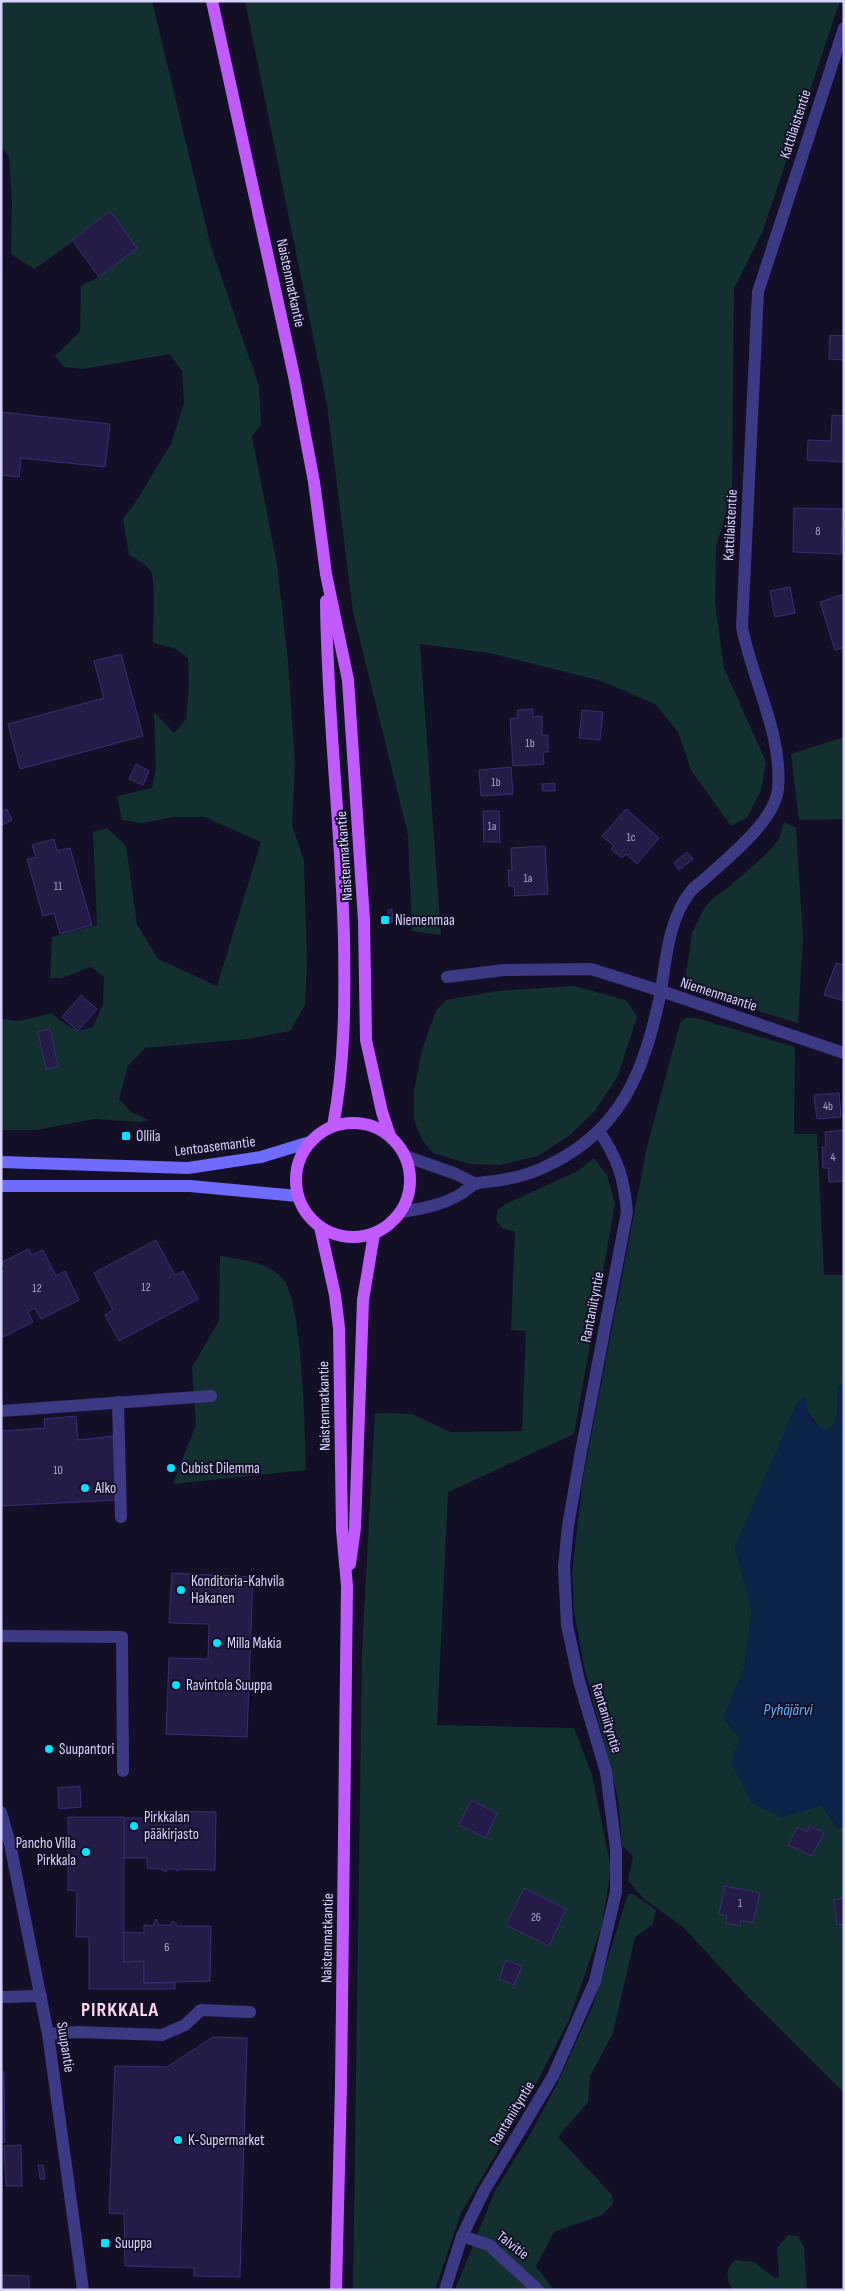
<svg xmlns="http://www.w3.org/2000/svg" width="845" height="2291" font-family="'Sofia Sans Condensed',sans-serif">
<rect width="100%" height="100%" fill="#130f26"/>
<g fill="#12302f">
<path d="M1,1h151l59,246 48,139 2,39 -9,11 25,129 11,96 7,103 -3,61 12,36 3,102 -2,42 -15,26 -42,8 -103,9 -17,18 -9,33 12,13 18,8 -9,2 -46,-3 -58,11h-35v-111l19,2 32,-8 7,7 19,11 15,-4 10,-23 1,-27 -13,-10 -29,11h-12l2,-41 45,-12 -4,-93 14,-4 19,18 11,78 21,35 59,27 44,-144 -57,-25h-30l-32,6 -20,-3 -5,-24 35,-8 4,-19 -2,-57 20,21 12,-14 3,-34 -1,-27 -12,-9 -23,-6c0,-15 3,-61 -2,-71 -4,-8 -15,-13 -22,-17l-6,-36 12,-16 36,-59 13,-41 -2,-32 -12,-17 -87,15 -19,-2 -9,-11 25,-25 1,-45 18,-9 38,-29 -27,-36c-26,19 -49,40 -76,57l-23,-15 1,-52 -3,-45 -8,-11z"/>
<polygon points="245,1 840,1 762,233 734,289 732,494 716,547 715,603 724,668 766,762 761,790 747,818 731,826 691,770 678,732 655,704 601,681 489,653 420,644 441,935 412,931 408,835 353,612 327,405"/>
<polygon points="844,737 844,819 799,820 791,754"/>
<polygon points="784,822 796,828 803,938 798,1023 695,992 687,987 685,981 692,933 705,907 713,898 729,887 765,855 779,839"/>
<polygon points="574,986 626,1000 637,1017 618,1076 594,1112 570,1135 538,1156 501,1165 470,1164 433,1153 422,1140 414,1120 414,1091 422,1050 436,1011 446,1000 498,991"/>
<path d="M686,1018h10l99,29 -1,87h23l7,141h20v107l-6,5c-1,17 3,33 -11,44l-8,-4 -13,-17 -71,137 17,63 -8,60 -21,48 17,21 -9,24 51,53 40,-11 15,23 7,-1v266l-95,-95 -67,-72 -38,-27 -16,-18 5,-25 -11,-11 -4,-47 -34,-132 -10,-55 -2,-40 11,-93 64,-331 33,-124z"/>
<polygon points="594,1158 607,1175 615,1204 574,1434 448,1492 437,1725 574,1728 592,1775 611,1868 602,1925 569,2020 530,2096 461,2213 435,2290 353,2290 362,1651 375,1413 412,1414 450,1432 522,1431 526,1331 511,1330 515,1232 502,1228 496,1220 498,1210 505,1204 578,1171"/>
<path d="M220,1256c22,4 47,5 63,23 20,23 22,156 23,191l-133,14 23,-59 -4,-58 27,-46z"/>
<polygon points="628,1894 633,1894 656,1910 652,1925 635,1937 613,2033 590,2076 588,2102 558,2137 612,2195 613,2204 602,2215 554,2232 536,2266 554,2290 455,2290 495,2191 532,2131 557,2084 593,2005"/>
<path d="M788,2235l10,1 6,11 3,43h-77l2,-1c-6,-12 -7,-19 3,-29l19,2 22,17 3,-4 -2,-27z"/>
</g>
<path fill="#0c2248" d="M844,1382v445l-7,1 -15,-23 -40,12 -30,-14 -21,-40 9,-24 -17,-21 21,-48 8,-60 -17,-63 61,-142 9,-10c1,17 6,29 22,36 14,-11 10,-28 11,-44z"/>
<g fill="#241b47" stroke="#3b2d73">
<polygon points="110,211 137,248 99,277 72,240"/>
<polygon points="830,335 844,336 844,360 829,359"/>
<polygon points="1,412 110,424 105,467 21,458 19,477 1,475"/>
<polygon points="832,415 844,416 844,462 807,460 808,440 831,441"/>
<polygon points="794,508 842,509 841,554 793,552"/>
<polygon points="790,587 795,613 775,617 770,591"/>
<polygon points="844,594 844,647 835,650 820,602"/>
<polygon points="121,654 143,736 20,769 8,724 104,698 94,661"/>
<polygon points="533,709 533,717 542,716 542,735 548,735 548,752 543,752 544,764 513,766 510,719 518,718 517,710"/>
<polygon points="582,710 603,712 600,740 579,738"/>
<polygon points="136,764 149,771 143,785 129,779"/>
<polygon points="511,767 513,794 481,796 479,770"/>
<polygon points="555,783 555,791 543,791 542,784"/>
<polygon points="7,809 12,820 2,825 1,812"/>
<polygon points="626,809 659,838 637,864 626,854 622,858 611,849 614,846 602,836"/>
<polygon points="483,811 499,811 500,842 484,842"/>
<polygon points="54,839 57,851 70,848 92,925 60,934 54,913 43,916 27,859 36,857 32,845"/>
<polygon points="545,846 548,894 515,896 514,886 509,886 508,870 512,870 511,848"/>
<polygon points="687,852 693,859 679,870 674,863"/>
<polygon points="392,909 393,922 388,922 388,910"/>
<polygon points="836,963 844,965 844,1001 824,995"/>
<polygon points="81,995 97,1009 78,1031 62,1017"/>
<polygon points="50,1029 58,1066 46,1069 38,1032"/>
<polygon points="839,1093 841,1117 817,1119 814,1095"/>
<polygon points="844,1130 844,1181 829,1182 828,1168 823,1168 822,1147 826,1147 825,1132"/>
<polygon points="156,1240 175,1275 183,1271 198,1299 119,1341 105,1315 113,1310 94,1273"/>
<polygon points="29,1249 32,1255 43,1250 56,1276 65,1271 79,1300 41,1319 35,1308 28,1312 33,1322 1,1338 1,1272 6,1270 2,1262"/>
<polygon points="76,1416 78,1440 113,1436 117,1500 1,1506 1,1431 45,1428 44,1419"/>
<polygon points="172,1573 253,1577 247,1737 166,1734 169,1658 208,1659 209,1624 169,1623"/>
<polygon points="80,1786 81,1807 59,1809 58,1788"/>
<polygon points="471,1800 497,1813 486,1838 459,1825"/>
<polygon points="149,1811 216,1812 215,1870 181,1869 177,1871 176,1869 167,1869 166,1872 160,1869 147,1868 147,1858 124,1858 124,1818 149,1818"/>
<polygon points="68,1817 124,1817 124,1962 144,1961 144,1983 175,1983 175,1989 89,1989 89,1937 76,1937 77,1891 68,1890"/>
<polygon points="810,1826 824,1833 812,1856 788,1845 798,1827 807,1832"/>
<polygon points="725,1886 760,1893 753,1923 741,1920 740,1926 726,1923 727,1916 719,1914"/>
<polygon points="524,1888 566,1909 549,1946 506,1925"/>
<polygon points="844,1898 844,1924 837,1925 834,1900"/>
<polygon points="156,1919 159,1925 170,1925 173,1921 178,1926 211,1926 210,1981 144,1983 144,1961 124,1962 124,1932 144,1933 144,1925 153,1926"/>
<polygon points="506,1960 522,1966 514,1985 499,1979"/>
<polygon points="213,2037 247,2038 240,2277 194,2276 194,2268 125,2266 124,2214 109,2213 115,2066 167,2067"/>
<polygon points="1,2072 4,2072 5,2142 1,2143"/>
<polygon points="21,2145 22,2186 6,2186 4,2146"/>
<polygon points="38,2165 43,2165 45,2179 40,2179"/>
<polygon points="1,2275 29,2276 29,2290 1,2290"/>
</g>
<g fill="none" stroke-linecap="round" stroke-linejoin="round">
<g stroke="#3d3a85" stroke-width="12">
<polyline points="447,977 504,970 591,969 661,991"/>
<polyline points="118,1402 121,1517"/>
<polyline points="1,1411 211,1396"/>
<polyline points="1,1636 122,1637 123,1771"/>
<polyline points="48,2034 78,2032 162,2035 185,2025 201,2010 250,2012"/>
</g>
<g stroke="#3d3a85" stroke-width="12">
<path d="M844,28l-86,264 -16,335c10,53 41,107 36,162 -3,31 -47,66 -70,87 -5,5 -12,9 -17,15 -22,27 -25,67 -30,100l183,62"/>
<polyline points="1,1997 41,1996"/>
<polyline points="462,2236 489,2245 538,2290"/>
<path d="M445,2290l17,-54 22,-45 69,-115 42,-95 21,-89v-43l-10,-77 -27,-91 -12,-56 -3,-58 4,-41 12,-69 47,-245c-3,-34 -9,-53 -28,-81"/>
</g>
<g stroke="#3d3a85" stroke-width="12">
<polyline points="405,1156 456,1174 476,1184"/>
<path d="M401,1212c19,-3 42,-7 58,-17 6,-3 10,-8 16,-11 7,-3 18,-2 26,-4 12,-2 25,-5 37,-10 83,-35 106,-97 123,-179"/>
<polyline points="1,1812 10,1844 48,2034 83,2290"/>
</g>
<g stroke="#6f6bff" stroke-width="12">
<polyline points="1,1162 188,1168 261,1157 310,1142"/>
<polyline points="1,1186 190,1186 298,1196"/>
</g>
<g stroke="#c25bff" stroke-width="12">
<polyline points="212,1 294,376 314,482 326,574 348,680 364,920 366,1040 382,1112 390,1136"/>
<path d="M326,601c1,112 15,225 18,337 1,63 1,126 -11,188"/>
<circle cx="353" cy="1180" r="57"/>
<polyline points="320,1227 335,1295 339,1328 342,1530 347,1586 341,2086 336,2290"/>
<polyline points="350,1564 355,1528 363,1300 374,1234"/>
</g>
</g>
<g fill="#00e5ff" stroke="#130f26" stroke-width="2">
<rect x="380" y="915" width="10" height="10" rx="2.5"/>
<rect x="121" y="1131" width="10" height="10" rx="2.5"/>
<circle cx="171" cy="1468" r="5"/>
<circle cx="85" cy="1488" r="5"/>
<circle cx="181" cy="1590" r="5"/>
<circle cx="217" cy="1643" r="5"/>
<circle cx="176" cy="1685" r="5"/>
<circle cx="49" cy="1749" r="5"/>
<circle cx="134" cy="1826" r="5"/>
<circle cx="86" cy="1852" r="5"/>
<circle cx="178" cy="2140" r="5"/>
<rect x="100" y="2238" width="10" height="10" rx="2.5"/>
</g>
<g text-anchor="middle" stroke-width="4" stroke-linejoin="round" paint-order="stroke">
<g font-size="12" fill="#aca6d1">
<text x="818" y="535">8</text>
<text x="530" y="747">1b</text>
<text x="496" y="786">1b</text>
<text x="492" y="830">1a</text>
<text x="631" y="841">1c</text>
<text x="528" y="882">1a</text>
<text x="58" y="890">11</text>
<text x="828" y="1110">4b</text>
<text x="833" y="1161">4</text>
<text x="146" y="1291">12</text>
<text x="37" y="1292">12</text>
<text x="58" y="1474">10</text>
<text x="740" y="1907">1</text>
<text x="536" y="1921">26</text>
<text x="167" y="1951">6</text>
</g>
<g font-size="15" fill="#d9d4ff" stroke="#130f26">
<text transform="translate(795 124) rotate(-72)" y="5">Kattilaistentie</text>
<text transform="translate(291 283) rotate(78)" y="5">Naistenmatkantie</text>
<text transform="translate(730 525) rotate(-87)" y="5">Kattilaistentie</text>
<text transform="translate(344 856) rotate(-94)" y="5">Naistenmatkantie</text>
<text transform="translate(719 994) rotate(18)" y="5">Niemenmaantie</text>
<text transform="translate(215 1146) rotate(-7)" y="5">Lentoasemantie</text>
<text transform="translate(592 1307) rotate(-79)" y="5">Rantaniityntie</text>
<text transform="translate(324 1406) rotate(-91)" y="5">Naistenmatkantie</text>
<text transform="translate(607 1718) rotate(73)" y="5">Rantaniityntie</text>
<text transform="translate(327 1938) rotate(-89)" y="5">Naistenmatkantie</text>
<text transform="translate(66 2047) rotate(81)" y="5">Suupantie</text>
<text transform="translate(512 2113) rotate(-59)" y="5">Rantaniityntie</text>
<text transform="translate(513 2245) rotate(38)" y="5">Talvitie</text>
</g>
<g font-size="15" fill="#d9d4ff" stroke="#130f26" text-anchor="start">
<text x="395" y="925">Niemenmaa</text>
<text x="136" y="1141">Ollila</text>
<text x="181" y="1473">Cubist Dilemma</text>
<text x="95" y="1493">Alko</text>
<text x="191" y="1586">Konditoria-Kahvila<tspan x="191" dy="17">Hakanen</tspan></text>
<text x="227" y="1648">Milla Makia</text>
<text x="186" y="1690">Ravintola Suuppa</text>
<text x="59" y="1754">Suupantori</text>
<text x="144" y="1822">Pirkkalan<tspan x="144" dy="17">pääkirjasto</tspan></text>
<text x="76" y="1848" text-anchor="end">Pancho Villa<tspan x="76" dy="17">Pirkkala</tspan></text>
<text x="188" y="2145">K-Supermarket</text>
<text x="115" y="2248">Suuppa</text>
</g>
<g font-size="16" font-style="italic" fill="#62b6ff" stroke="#130f26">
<text x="788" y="1715">Pyhäjärvi</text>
</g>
<g font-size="20" font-weight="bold" letter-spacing="1" fill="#ffd6f0" stroke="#130f26">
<text x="120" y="2016">PIRKKALA</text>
</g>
</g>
<rect width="845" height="2291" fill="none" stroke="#d9d4ff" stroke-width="5"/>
</svg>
